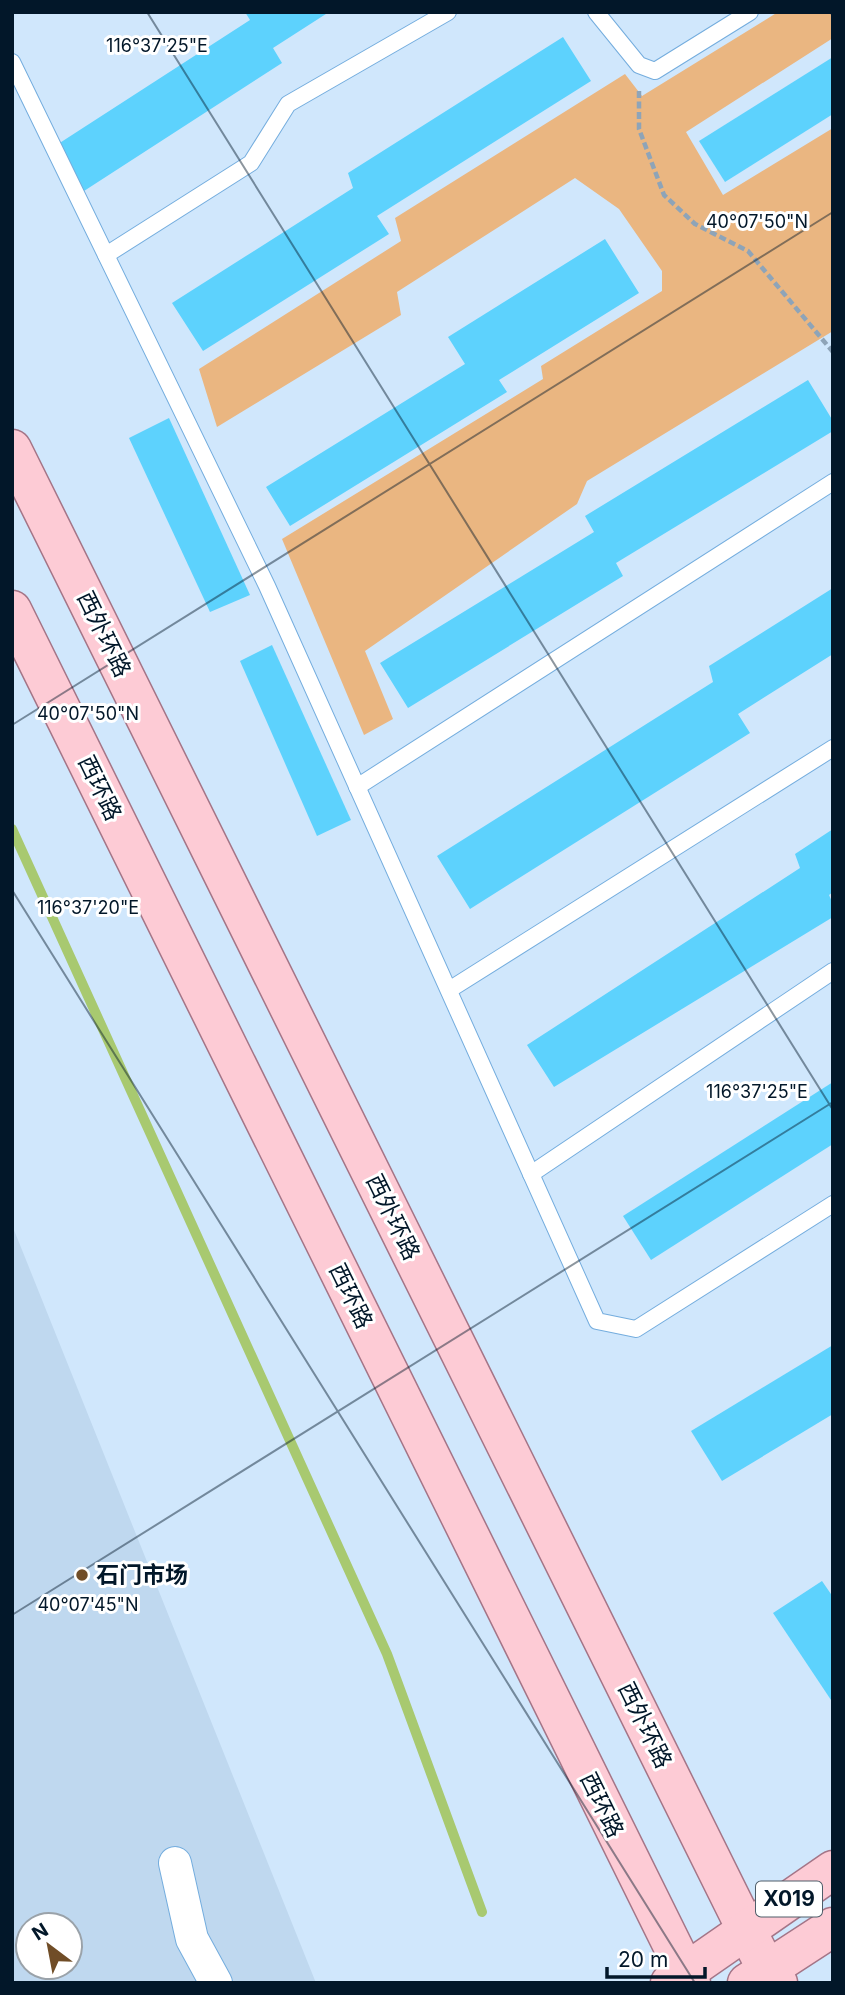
<svg xmlns="http://www.w3.org/2000/svg" width="845" height="1995" font-family="Inter,'Noto Sans SC',sans-serif">
<rect width="100%" height="100%" fill="#d0e7fc"/>
<path fill="#bfd8ef" fill-rule="evenodd" d="M12,1225l304,758h-304zM28,1925h42v42h-42z"/>
<polygon fill="#eab681" points="778,12 833,12 833,38 686,132 723,195 833,128 833,331 587,481 577,504 365,651 393,719 364,735 282,539 543,379 541,366 662,291 662,271 619,209 575,178 397,292 401,315 217,427 199,369 401,241 395,218 625,74 642,96"/>
<g fill="none" stroke-linecap="round" stroke-linejoin="round">
<polyline stroke="#a8c970" stroke-width="10" points="12,829 387,1654 482,1912"/>
</g>
<g fill="#5dd2fd">
<polygon points="245,12 329,12 273,48 282,63 84,191 55,146 250,20"/>
<polygon points="563,37 591,81 377,216 389,234 203,351 172,303 353,188 348,173"/>
<polygon points="833,57 833,114 725,182 699,141"/>
<polygon points="605,239 639,293 499,380 507,392 290,526 266,487 465,364 448,337"/>
<polygon points="808,380 833,421 833,431 616,563 623,576 408,708 380,663 594,532 585,516"/>
<polygon points="169,418 250,595 210,612 129,438"/>
<polygon points="833,588 833,654 738,714 750,733 470,909 437,856 713,682 709,666"/>
<polygon points="272,645 351,820 317,836 240,661"/>
<polygon points="833,829 833,892 829,895 833,904 833,917 554,1087 527,1045 800,868 795,854"/>
<polygon points="833,1082 833,1144 651,1260 623,1216"/>
<polygon points="833,1345 833,1414 722,1481 691,1431"/>
<polygon points="822,1581 833,1597 833,1699 831,1700 773,1613"/>
</g>
<g fill="none" stroke-linecap="round" stroke-linejoin="round">
<g stroke="#74adde" stroke-width="18">
<g id="service">
<polyline points="596,12 639,65 655,71 750,12"/>
<polyline points="12,62 267,586 597,1321 636,1329 833,1204"/>
<polyline points="106,255 251,163 288,104 448,12"/>
<polyline points="357,787 833,482"/>
<polyline points="449,990 833,748"/>
<polyline points="531,1174 833,971"/>
</g>
</g>
<g stroke="#74adde" stroke-width="34">
<polyline id="minor" points="175,1863 192,1939 216,1983"/>
</g>
<g stroke="#a47587" stroke-width="41">
<g id="primary">
<polyline points="12,449 746,1929 767,1970 778,1983"/>
<polyline points="12,610 691,1983"/>
<polyline points="670,1983 833,1870"/>
<polyline points="747,1983 833,1927"/>
</g>
</g>
<polyline stroke="#8ea4b8" stroke-width="4.5" stroke-dasharray="7 3.5" stroke-linecap="butt" points="639,91 639,129 664,195 695,224 748,251 833,352"/>
<use href="#service" stroke="#fff" stroke-width="16"/>
<use href="#minor" stroke="#fff" stroke-width="32"/>
<use href="#primary" stroke="#fdcbd5" stroke-width="38"/>
</g>
<path fill="none" stroke="#021729" stroke-width="2" stroke-opacity="0.45" d="M147,12l686,1098M830,12l3,4M12,725l821,-513M12,890l683,1093M12,1615l821,-513"/>
<circle fill="#704d27" stroke="#fff" stroke-width="2.5" cx="82" cy="1575" r="7"/>
<g text-anchor="middle" stroke-width="6" stroke-linejoin="round" paint-order="stroke">
<rect fill="#fff" stroke="#4e5d69" stroke-width="2" x="756" y="1881.5" width="66" height="35" rx="5"/>
<g font-size="21" font-weight="bold" fill="#021729">
<text x="789" y="1906">X019</text>
</g>
<g font-size="23" fill="#021729" stroke="#fff">
<text transform="translate(104 634) rotate(64)" y="8">西外环路</text>
<text transform="translate(100 788) rotate(64)" y="8">西环路</text>
<text transform="translate(393 1217) rotate(64)" y="8">西外环路</text>
<text transform="translate(351 1296) rotate(64)" y="8">西环路</text>
<text transform="translate(645 1725) rotate(64)" y="8">西外环路</text>
<text transform="translate(602 1805) rotate(64)" y="8">西环路</text>
</g>
<g font-size="23" font-weight="bold" fill="#021729" stroke="#fff" text-anchor="start">
<text x="96" y="1583">石门市场</text>
</g>
</g>
<g font-size="18" text-anchor="middle" fill="#021729" stroke="#fff" stroke-width="6" stroke-linejoin="round" paint-order="stroke">
<text x="157" y="52">116°37'25"E</text>
<text x="757" y="228">40°07'50"N</text>
<text x="88" y="720">40°07'50"N</text>
<text x="88" y="914">116°37'20"E</text>
<text x="757" y="1098">116°37'25"E</text>
<text x="88" y="1611">40°07'45"N</text>
</g>
<rect width="845" height="1995" fill="none" stroke="#021729" stroke-width="28"/>
<g transform="translate(49 1946) rotate(328)"><circle r="33" fill="#ffffff" stroke="#9aa2a9" stroke-width="2"/>
<path d="M0-5L12 26L0 18L-12 26Z" fill="#704d27"/>
<text y="-10" font-size="19" font-weight="bold" text-anchor="middle" fill="#021729">N</text>
</g>
<path d="M607 1967v10h98v-10" fill="none" stroke="#021729" stroke-width="3.5"/>
<text x="618" y="1967" font-size="21" fill="#021729" stroke="#ffffff" stroke-width="5" paint-order="stroke">20 m</text>
</svg>
